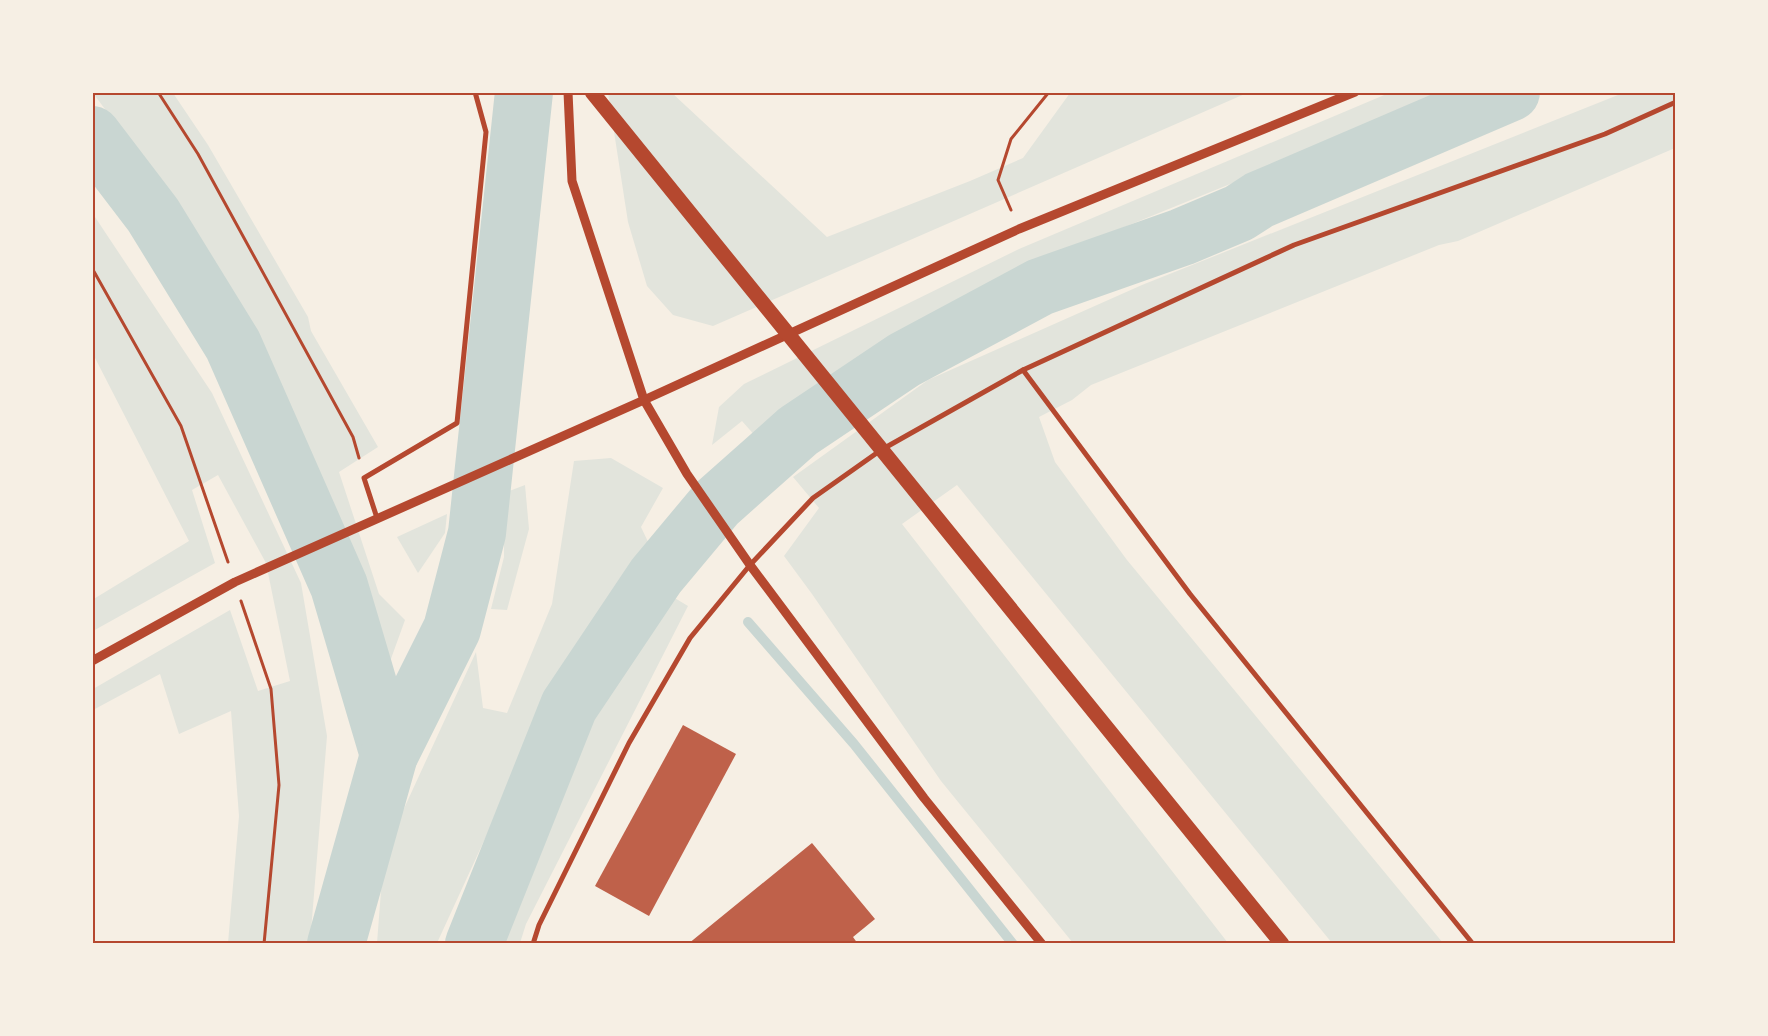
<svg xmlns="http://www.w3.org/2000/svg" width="1768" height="1036" font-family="'Alegreya Sans',sans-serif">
<rect width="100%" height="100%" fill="#f6efe4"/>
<g fill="#e2e4dc">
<polygon points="93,93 173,93 208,145 308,317 311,331 378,447 339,472 379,594 405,620 388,667 370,662 364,593 303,435 167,193"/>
<polygon points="608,93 672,93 827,237 970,181 1023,158 1070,93 1247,93 713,326 673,315 647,286 628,222"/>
<polygon points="1389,93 1454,93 1090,241 888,339 757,438 742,421 712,445 719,407 744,384 1019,249"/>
<polygon points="1623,93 1675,93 1675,148 1458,241 1439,245 1091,385 1072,400 1039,417 1055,462 1127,560 1443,943 1332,943 957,485 902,524 1228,943 1073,943 941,781 812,594 784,556 819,508 793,477 928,380 1142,285"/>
<polygon points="93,214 212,393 301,583 327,736 310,943 228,943 239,816 231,711 179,734 160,674 93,710 93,689 230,610 258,691 290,681 266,563 218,475 192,490 215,563 93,631 92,600 189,541 93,354"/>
<polygon points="611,458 663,488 641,527 650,546 552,693 437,943 377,943 384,852 476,652 483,708 507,713 552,604 574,461"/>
<polygon points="525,485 529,529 507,610 491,609 504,557 504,493"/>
<polygon points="447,514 445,533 418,573 397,537"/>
<polygon points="673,597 688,606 526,924 520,943 496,943 508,901 600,706"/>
</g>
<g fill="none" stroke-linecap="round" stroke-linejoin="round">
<polyline stroke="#c9d6d2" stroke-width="10" points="748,622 854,744 1013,944"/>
<g stroke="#c9d6d2" stroke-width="58">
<polyline points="92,135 153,215 233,345 339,586 389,755"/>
<polyline points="336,944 389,755 452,629 477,533 524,92"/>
<polyline points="474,944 569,706 656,576 717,503 798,431 904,360 1040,287 1182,237 1239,213 1259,200 1511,92"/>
</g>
</g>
<g fill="#bf614a">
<polygon points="683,725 736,754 649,916 595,886"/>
<polygon points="812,843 875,919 853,937 858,944 688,944"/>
</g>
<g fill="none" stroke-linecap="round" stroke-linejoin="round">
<g stroke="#b5482f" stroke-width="3">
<polyline points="158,92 198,154 353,437 359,458"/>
<polyline points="1011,210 998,180 1011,139 1049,92"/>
<polyline points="92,268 181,426 228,562"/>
<polyline points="241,601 271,689 279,785 264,944"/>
</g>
<g stroke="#b5482f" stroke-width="5">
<polyline points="1023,370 1190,594 1473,944"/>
<polyline points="377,518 364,478 457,423 486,132 475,92"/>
<polyline points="533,944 539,925 629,743 690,638 750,565 813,498 881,450 1023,370 1294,245 1605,134 1676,102"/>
</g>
<g stroke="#b5482f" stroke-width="9">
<polyline points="568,92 572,181 644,400 687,474 750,565 924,798 1042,944"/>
<polyline points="92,661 235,582 644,400 1019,229 1355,92"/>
</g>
<polyline stroke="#b5482f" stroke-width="15" points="592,92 1282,944"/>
</g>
<rect width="1768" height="1036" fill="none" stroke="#f6efe4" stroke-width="188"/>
<rect x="94" y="94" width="1580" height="848" fill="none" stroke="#b5482f" stroke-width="2"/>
</svg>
